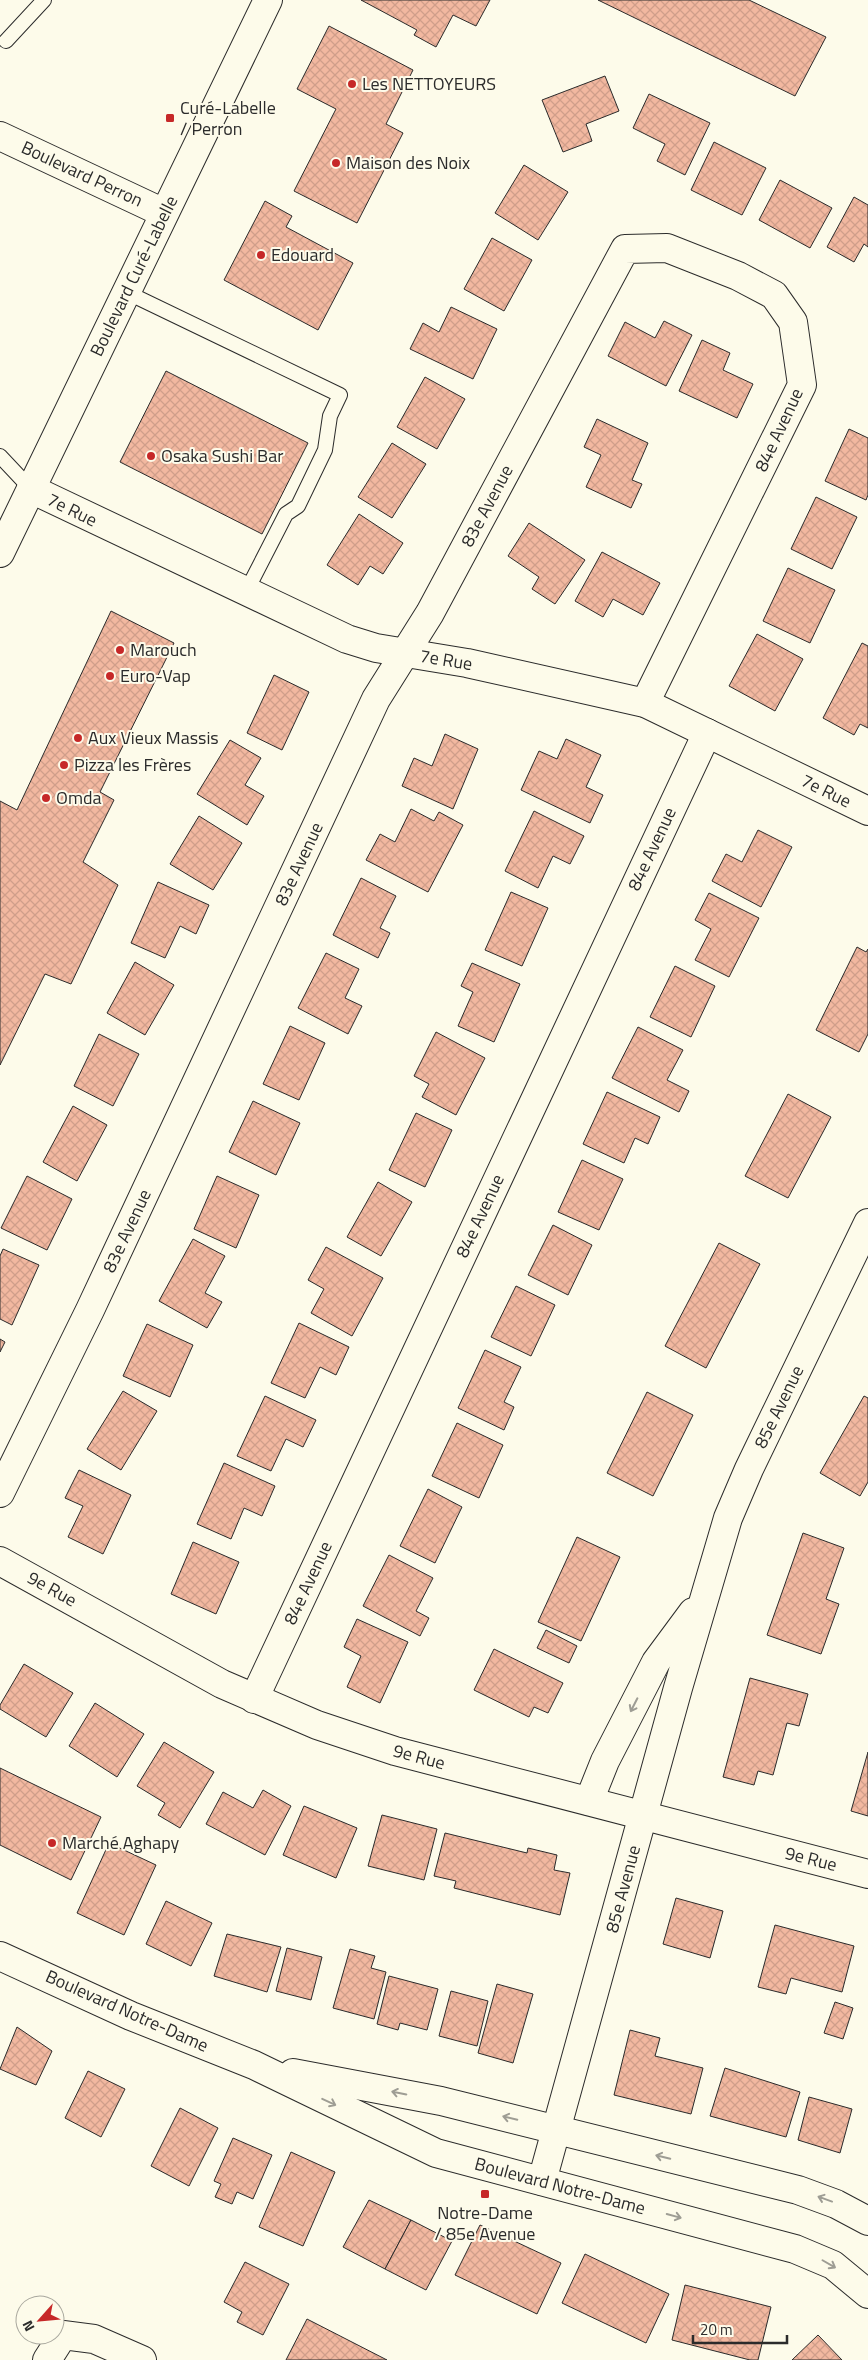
<svg xmlns="http://www.w3.org/2000/svg" width="868" height="2360" font-family="'Titillium Web',sans-serif">
<defs>
<pattern id="building-cross-hatch" width="8" height="8" patternUnits="userSpaceOnUse" patternTransform="scale(1.25)"><rect width="8" height="8" fill="#f2b8a0"/><path d="M0 0l8 8M0 8l8-8" fill="none" stroke="#d09e8a"/></pattern>
</defs>
<rect width="100%" height="100%" fill="#fdfbea"/>
<g fill="url(#building-cross-hatch)" stroke="#2b2b2b">
<polygon points="361,0 490,0 476,26 453,15 436,47 414,35 417,30"/>
<polygon points="598,0 749,0 826,37 795,96"/>
<polygon points="329,26 413,70 386,124 403,133 357,223 294,191 336,109 297,89"/>
<polygon points="605,76 619,111 586,124 592,141 563,152 542,100"/>
<polygon points="649,94 710,123 685,175 657,161 665,144 633,128"/>
<polygon points="714,142 766,168 742,215 691,190"/>
<polygon points="524,165 568,192 538,240 495,213"/>
<polygon points="780,180 832,208 810,248 759,220"/>
<polygon points="854,197 868,205 868,247 864,244 854,262 827,247"/>
<polygon points="265,201 292,216 286,227 353,263 318,330 224,280"/>
<polygon points="492,238 532,260 504,311 464,289"/>
<polygon points="451,307 497,329 473,379 410,349 423,323 439,332"/>
<polygon points="664,321 692,335 666,386 608,356 625,322 655,338"/>
<polygon points="702,340 730,353 723,370 753,384 737,418 679,391"/>
<polygon points="166,371 308,443 262,534 120,462"/>
<polygon points="425,377 465,399 437,449 397,427"/>
<polygon points="597,419 648,443 632,480 642,484 631,508 586,487 601,455 584,447"/>
<polygon points="849,429 868,438 868,495 866,500 825,481"/>
<polygon points="392,443 426,464 392,518 358,497"/>
<polygon points="816,497 857,517 832,569 791,549"/>
<polygon points="359,514 403,543 383,574 370,566 358,585 327,565"/>
<polygon points="529,523 585,560 555,604 532,589 539,577 508,556"/>
<polygon points="602,552 660,583 643,615 613,599 603,617 575,601"/>
<polygon points="788,568 835,590 810,643 763,621"/>
<polygon points="111,611 174,643 100,792 114,800 83,862 118,885 71,984 45,974 0,1065 0,801 17,810"/>
<polygon points="757,634 803,659 775,711 729,686"/>
<polygon points="862,643 868,646 868,728 860,724 854,735 823,718"/>
<polygon points="274,675 309,692 282,750 247,733"/>
<polygon points="445,734 478,749 453,809 402,786 414,758 432,766"/>
<polygon points="566,739 601,755 586,787 603,795 590,823 521,790 539,751 557,759"/>
<polygon points="230,740 261,758 245,785 264,796 247,825 197,794"/>
<polygon points="411,809 434,821 439,812 463,825 428,892 366,860 380,834 395,842"/>
<polygon points="534,811 584,836 570,864 553,856 538,888 505,871"/>
<polygon points="199,816 242,843 213,890 170,864"/>
<polygon points="758,830 792,847 761,907 712,881 726,854 742,862"/>
<polygon points="361,878 396,896 380,928 390,933 378,958 333,935"/>
<polygon points="158,882 209,905 196,934 180,926 165,958 131,943"/>
<polygon points="511,892 548,908 522,966 485,950"/>
<polygon points="709,893 759,918 729,977 695,960 711,929 695,920"/>
<polygon points="857,947 866,952 868,949 868,1034 859,1052 816,1030"/>
<polygon points="326,953 359,969 345,998 362,1006 348,1034 298,1008"/>
<polygon points="135,962 174,985 145,1035 107,1013"/>
<polygon points="472,963 520,984 494,1042 458,1026 473,992 461,986"/>
<polygon points="675,966 715,986 691,1037 650,1017"/>
<polygon points="290,1026 325,1043 299,1100 263,1084"/>
<polygon points="638,1027 683,1050 667,1080 689,1091 679,1112 612,1078"/>
<polygon points="436,1032 485,1058 456,1115 422,1097 429,1084 414,1076"/>
<polygon points="99,1034 139,1054 113,1106 74,1086"/>
<polygon points="607,1092 660,1117 648,1144 635,1138 624,1163 583,1144"/>
<polygon points="788,1094 831,1117 788,1198 745,1176"/>
<polygon points="253,1101 300,1123 276,1175 229,1152"/>
<polygon points="73,1106 107,1125 77,1181 43,1162"/>
<polygon points="416,1113 452,1130 425,1187 389,1170"/>
<polygon points="582,1160 623,1179 599,1230 558,1212"/>
<polygon points="27,1176 72,1199 47,1250 1,1228"/>
<polygon points="217,1176 259,1195 236,1248 194,1229"/>
<polygon points="378,1182 412,1202 381,1256 347,1237"/>
<polygon points="553,1225 592,1245 568,1295 528,1275"/>
<polygon points="193,1239 225,1256 205,1293 222,1302 207,1328 159,1301"/>
<polygon points="719,1243 760,1264 706,1368 665,1346"/>
<polygon points="326,1247 383,1278 352,1336 311,1313 324,1289 308,1280"/>
<polygon points="3,1249 39,1265 12,1325 0,1319 0,1256"/>
<polygon points="516,1286 555,1305 531,1356 491,1337"/>
<polygon points="299,1323 349,1347 336,1375 320,1367 305,1398 271,1383"/>
<polygon points="147,1324 193,1345 170,1397 123,1376"/>
<polygon points="0,1339 5,1342 0,1352"/>
<polygon points="485,1350 521,1367 504,1402 514,1407 504,1430 458,1408"/>
<polygon points="123,1391 157,1411 121,1470 87,1449"/>
<polygon points="647,1392 693,1415 653,1496 607,1473"/>
<polygon points="265,1396 316,1420 303,1447 286,1439 271,1471 237,1456"/>
<polygon points="864,1396 868,1398 868,1482 860,1496 820,1473"/>
<polygon points="457,1423 503,1445 479,1498 432,1476"/>
<polygon points="224,1463 275,1486 262,1516 244,1508 231,1539 197,1524"/>
<polygon points="79,1470 131,1495 103,1554 68,1537 83,1506 65,1498"/>
<polygon points="428,1489 462,1507 435,1563 400,1546"/>
<polygon points="803,1533 844,1548 826,1599 839,1604 821,1654 767,1635"/>
<polygon points="577,1537 620,1557 581,1641 538,1622"/>
<polygon points="193,1542 239,1562 216,1614 171,1594"/>
<polygon points="389,1555 433,1578 416,1611 429,1618 420,1636 363,1606"/>
<polygon points="357,1619 408,1642 380,1703 347,1687 361,1656 344,1647"/>
<polygon points="546,1630 577,1646 569,1663 537,1648"/>
<polygon points="494,1649 563,1683 548,1713 534,1707 529,1717 474,1690"/>
<polygon points="24,1664 73,1693 46,1737 0,1709 0,1705"/>
<polygon points="750,1678 808,1694 799,1726 787,1723 773,1775 758,1771 754,1785 723,1777"/>
<polygon points="95,1703 144,1734 117,1777 69,1746"/>
<polygon points="164,1742 214,1772 180,1828 158,1815 165,1803 137,1786"/>
<polygon points="868,1752 868,1816 851,1811"/>
<polygon points="0,1768 101,1817 71,1880 0,1845"/>
<polygon points="263,1790 291,1806 265,1855 206,1824 223,1792 253,1808"/>
<polygon points="304,1806 357,1828 336,1878 283,1855"/>
<polygon points="382,1815 437,1829 424,1880 368,1866"/>
<polygon points="445,1833 527,1853 528,1848 557,1855 554,1870 570,1873 560,1915 454,1888 456,1881 434,1876"/>
<polygon points="109,1843 156,1865 124,1935 77,1913"/>
<polygon points="676,1898 723,1911 710,1958 663,1944"/>
<polygon points="166,1901 212,1923 191,1966 146,1944"/>
<polygon points="775,1925 854,1946 842,1992 791,1978 786,1994 758,1987"/>
<polygon points="227,1934 281,1947 267,1992 214,1976"/>
<polygon points="287,1948 322,1957 311,2000 276,1991"/>
<polygon points="350,1949 375,1956 371,1968 386,1972 374,2019 333,2008"/>
<polygon points="389,1976 438,1989 427,2030 400,2023 398,2030 377,2024"/>
<polygon points="497,1984 533,1994 513,2063 478,2053"/>
<polygon points="451,1991 488,2001 477,2046 439,2036"/>
<polygon points="835,2002 853,2008 843,2039 824,2033"/>
<polygon points="17,2027 52,2051 36,2085 0,2069"/>
<polygon points="630,2030 660,2038 655,2056 703,2068 691,2114 614,2095"/>
<polygon points="725,2068 800,2092 786,2137 710,2116"/>
<polygon points="88,2071 125,2089 101,2137 65,2118"/>
<polygon points="809,2097 852,2109 840,2153 798,2140"/>
<polygon points="180,2108 218,2128 189,2186 151,2166"/>
<polygon points="233,2138 272,2155 253,2199 237,2192 232,2204 215,2197 221,2184 214,2181"/>
<polygon points="291,2152 335,2172 303,2246 259,2227"/>
<polygon points="369,2200 411,2220 385,2269 343,2247"/>
<polygon points="411,2220 452,2241 426,2290 385,2269"/>
<polygon points="480,2225 561,2263 537,2314 455,2275"/>
<polygon points="585,2254 669,2294 646,2343 562,2303"/>
<polygon points="245,2262 289,2284 263,2335 237,2322 242,2312 224,2302"/>
<polygon points="685,2285 771,2307 758,2360 750,2360 672,2340"/>
<polygon points="307,2319 387,2360 286,2360"/>
<polygon points="818,2335 842,2360 792,2360"/>
</g>
<g fill="none" stroke-linecap="round" stroke-linejoin="round">
<g stroke="#2b2b2b" stroke-width="16">
<g id="service">
<polyline points="6,41 44,0"/>
<polyline points="126,292 340,395 330,416 325,450 298,506 286,514 246,592"/>
<polyline points="0,456 31,489"/>
</g>
</g>
<g stroke="#2b2b2b" stroke-width="30">
<g id="minor">
<polyline points="0,136 164,213"/>
<polyline points="31,489 347,639 376,648 467,663 645,703 868,811"/>
<polyline points="0,1493 90,1310 376,699 430,613 625,249 667,248 738,276 774,295 793,322 802,385 645,703"/>
<polyline points="0,1561 222,1684 317,1725 395,1751 868,1874"/>
<polyline points="254,1699 707,733"/>
<polyline points="589,1801 605,1761 656,1662 693,1612"/>
<polyline points="542,2181 678,1688 728,1518 749,1469 868,1223"/>
<polyline points="47,2360 63,2335 94,2339 142,2360"/>
</g>
</g>
<g stroke="#2b2b2b" stroke-width="30">
<g id="tertiary">
<polyline points="0,1956 131,2016 254,2065 436,2153 795,2249 833,2265 868,2294"/>
<polyline points="293,2073 441,2101 798,2190 836,2204 868,2221"/>
</g>
</g>
<g stroke="#2b2b2b" stroke-width="30">
<polyline id="primary" points="0,553 268,0"/>
</g>
<use href="#service" stroke="#fdfbea" stroke-width="14"/>
<use href="#minor" stroke="#fdfbea" stroke-width="28"/>
<use href="#tertiary" stroke="#fdfbea" stroke-width="28"/>
<use href="#primary" stroke="#fdfbea" stroke-width="28"/>
</g>
<defs><path id="oneway-shaft" d="M-6 0H5M1.5-3L5.5 0L1.5 3" fill="none" stroke-width="1.6" stroke-linecap="round" stroke-linejoin="round" transform="scale(1.25)"/></defs>
<g stroke="#9e9d94">
<use href="#oneway-shaft" transform="translate(634 1705) rotate(117)"/>
<use href="#oneway-shaft" transform="translate(399 2093) rotate(-169)"/>
<use href="#oneway-shaft" transform="translate(329 2102) rotate(25)"/>
<use href="#oneway-shaft" transform="translate(510 2118) rotate(-166)"/>
<use href="#oneway-shaft" transform="translate(663 2157) rotate(-166)"/>
<use href="#oneway-shaft" transform="translate(825 2199) rotate(-160)"/>
<use href="#oneway-shaft" transform="translate(674 2216) rotate(15)"/>
<use href="#oneway-shaft" transform="translate(829 2264) rotate(30)"/>
</g>
<g fill="#c62828" stroke="#fdfbea" stroke-width="2">
<circle cx="352" cy="84" r="5"/>
<rect x="165" y="113" width="10" height="10" rx="2.5"/>
<circle cx="336" cy="163" r="5"/>
<circle cx="261" cy="255" r="5"/>
<circle cx="151" cy="456" r="5"/>
<circle cx="120" cy="650" r="5"/>
<circle cx="110" cy="676" r="5"/>
<circle cx="78" cy="738" r="5"/>
<circle cx="64" cy="765" r="5"/>
<circle cx="46" cy="798" r="5"/>
<circle cx="52" cy="1843" r="5"/>
<rect x="480" y="2189" width="10" height="10" rx="2.5"/>
</g>
<g text-anchor="middle" stroke-width="4" stroke-linejoin="round" paint-order="stroke">
<g font-size="18" fill="#2b2b2b" stroke="#fdfbea" text-anchor="start">
<text x="362" y="90">Les NETTOYEURS</text>
<text x="180" y="114">Curé-Labelle<tspan x="180" dy="21">/ Perron</tspan></text>
<text x="346" y="169">Maison des Noix</text>
<text x="271" y="261">Edouard</text>
<text x="161" y="462">Osaka Sushi Bar</text>
<text x="130" y="656">Marouch</text>
<text x="120" y="682">Euro-Vap</text>
<text x="88" y="744">Aux Vieux Massis</text>
<text x="74" y="771">Pizza les Frères</text>
<text x="56" y="804">Omda</text>
<text x="62" y="1849">Marché Aghapy</text>
<text x="485" y="2219" text-anchor="middle">Notre-Dame<tspan x="485" dy="21">/ 85e Avenue</tspan></text>
</g>
<g font-size="18" fill="#2b2b2b" stroke="#fdfbea">
<text transform="translate(82 174) rotate(25)" y="6">Boulevard Perron</text>
<text transform="translate(134 276) rotate(-64)" y="6">Boulevard Curé-Labelle</text>
<text transform="translate(779 430) rotate(-65)" y="6">84e Avenue</text>
<text transform="translate(487 506) rotate(-62)" y="6">83e Avenue</text>
<text transform="translate(72 510) rotate(26)" y="6">7e Rue</text>
<text transform="translate(446 660) rotate(9)" y="6">7e Rue</text>
<text transform="translate(826 791) rotate(26)" y="6">7e Rue</text>
<text transform="translate(652 849) rotate(-65)" y="6">84e Avenue</text>
<text transform="translate(299 864) rotate(-65)" y="6">83e Avenue</text>
<text transform="translate(480 1216) rotate(-65)" y="6">84e Avenue</text>
<text transform="translate(127 1231) rotate(-65)" y="6">83e Avenue</text>
<text transform="translate(779 1407) rotate(-64)" y="6">85e Avenue</text>
<text transform="translate(308 1583) rotate(-65)" y="6">84e Avenue</text>
<text transform="translate(52 1589) rotate(29)" y="6">9e Rue</text>
<text transform="translate(419 1757) rotate(15)" y="6">9e Rue</text>
<text transform="translate(811 1859) rotate(14)" y="6">9e Rue</text>
<text transform="translate(623 1889) rotate(-75)" y="6">85e Avenue</text>
<text transform="translate(127 2011) rotate(24)" y="6">Boulevard Notre-Dame</text>
<text transform="translate(560 2186) rotate(15)" y="6">Boulevard Notre-Dame</text>
</g>
</g>
<g transform="translate(40 2320) rotate(243)"><circle r="24" fill="#fdfbea" stroke="#a9a89e"/>
<path d="M0-4L9 19L0 12L-9 19Z" fill="#c62828"/>
<text y="-8" font-size="14" font-weight="bold" text-anchor="middle" fill="#2b2b2b">N</text>
</g>
<path d="M693 2335v8h94v-8" fill="none" stroke="#2b2b2b" stroke-width="2.5"/>
<text x="700" y="2335" font-size="15" fill="#2b2b2b" stroke="#fdfbea" stroke-width="4" paint-order="stroke">20 m</text>
</svg>
